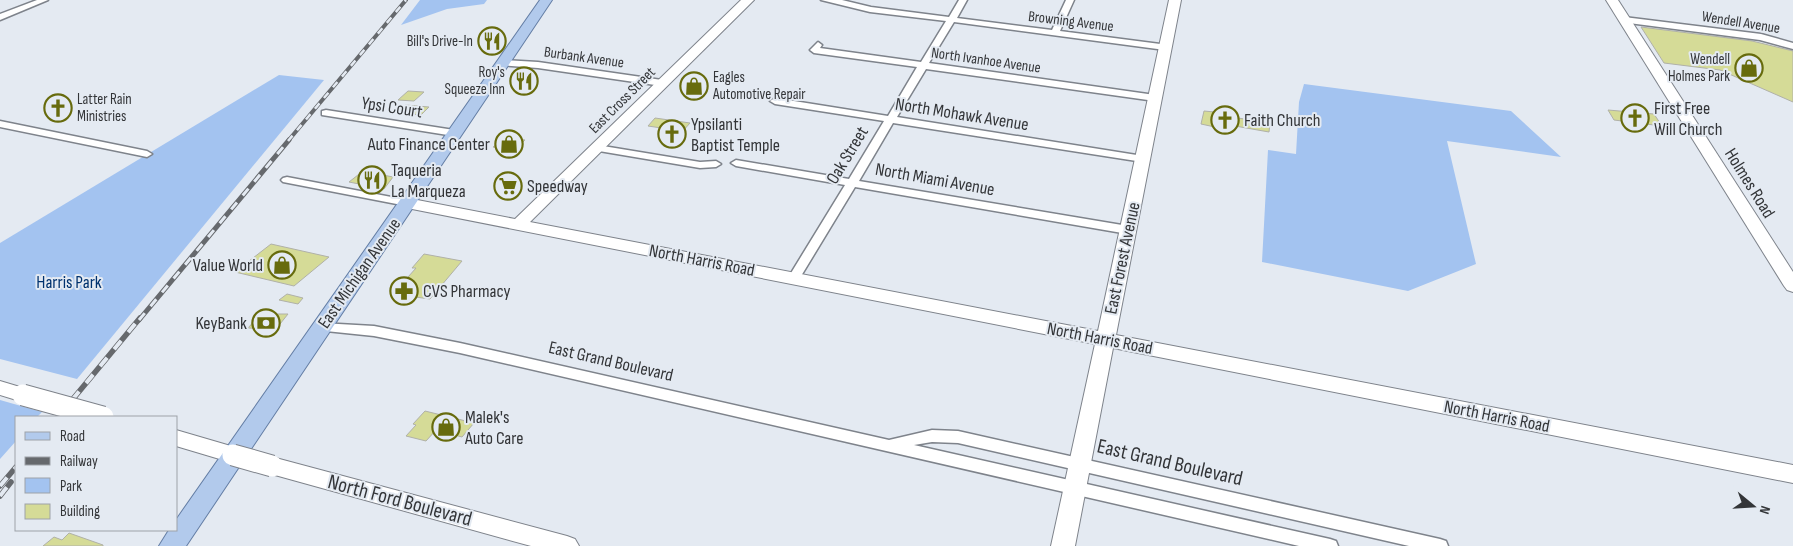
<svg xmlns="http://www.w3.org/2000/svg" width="1793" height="546" font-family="'Sofia Sans Condensed',sans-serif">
<rect width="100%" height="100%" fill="#e4eaf2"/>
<g fill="#a3c3f0">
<polygon points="420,0 487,0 484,4 447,9 401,25"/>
<polygon points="279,75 324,80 77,379 0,359 0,243"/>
<polygon points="1304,84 1511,111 1561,157 1447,141 1476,264 1408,291 1262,262 1268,150 1296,154 1299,102"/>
<polygon points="0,400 42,412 37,417 16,417 16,441 0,459"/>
</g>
<g fill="#d5db97" stroke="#b0b1a8">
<polygon points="1641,27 1752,41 1793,51 1793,102 1720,70 1664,63"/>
<polygon points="688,81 708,84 701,91 681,88"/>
<polygon points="408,91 424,92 414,101 398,100"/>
<polygon points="405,105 429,107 421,115 398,113"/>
<polygon points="1608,110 1654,114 1662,126 1614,120"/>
<polygon points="1204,111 1225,113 1225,116 1270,123 1269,132 1235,126 1235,129 1224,127 1224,129 1201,124"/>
<polygon points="655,118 690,123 674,141 659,139 668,129 648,126"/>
<polygon points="506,137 525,140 513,151 493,147"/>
<polygon points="363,171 393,177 384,189 349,182"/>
<polygon points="271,244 329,257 294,286 235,272"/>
<polygon points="424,254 462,261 430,299 393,294 416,268 412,268"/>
<polygon points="287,294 303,298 298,304 279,300"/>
<polygon points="265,314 288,314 276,329 248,328 257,318 261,318"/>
<polygon points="425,411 474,423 462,437 436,430 426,441 406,436 416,425 413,424"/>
<polygon points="69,533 103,545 103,546 43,546 54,537 62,540"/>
</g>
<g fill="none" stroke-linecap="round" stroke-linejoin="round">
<g stroke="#7e838b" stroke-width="3">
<g id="street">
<polygon points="37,0 48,0 0,20 0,14"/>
<polygon points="821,0 842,0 871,7 949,17 959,0 967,0 957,18 1052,30 1066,0 1074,0 1060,31 1168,45 1169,47 1165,50 954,22 929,63 1155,95 1160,98 1155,101 926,69 897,117 1143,156 1148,159 1143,162 893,123 859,181 1128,226 1134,230 1132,233 1128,234 855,187 798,281 790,281 788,278 845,185 736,166 731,163 736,160 849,179 884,121 775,104 770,101 775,98 888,116 917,67 814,53 810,50 818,42 822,45 820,48 921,62 946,21 870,12"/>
<polygon points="1624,17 1761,34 1793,43 1793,49 1760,40 1621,22 1620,20"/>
<polygon points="502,60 538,62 662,80 667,83 662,86 538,68 499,65 499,61"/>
<polygon points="326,110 454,130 459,133 454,136 322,115 322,111"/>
<polygon points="0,121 147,151 152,154 147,157 0,127"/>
<polygon points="597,145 700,162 716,161 721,164 716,167 700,168 593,150 593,146"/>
<polygon points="287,177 407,200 413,203 407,206 283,182 281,180 283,178"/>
<polygon points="321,323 374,326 460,343 889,440 932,430 958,431 1440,539 1446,541 1448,546 1409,546 958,443 932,442 914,445 1330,539 1336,541 1338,546 1299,546 460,353 374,336 316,330 314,327"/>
</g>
</g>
<g stroke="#7e838b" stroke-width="2">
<g id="secondary">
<polygon points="741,0 754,0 530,222 1098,331 1169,0 1181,0 1116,335 1793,465 1793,483 1113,348 1075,546 1051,546 1095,344 407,208 399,203 407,198 515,219"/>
<polygon points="1606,0 1618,0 1793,272 1793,292 1787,290 1784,286"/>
<polygon points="0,381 30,390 33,395 30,400 23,402 0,395"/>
<polygon points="176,430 241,449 244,455 241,461 233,463 176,446"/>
<polygon points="272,457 567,536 575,539 579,546 531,546 264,472 261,466 264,460"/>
</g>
</g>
<g stroke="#647ea5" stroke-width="2">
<polygon id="primary" points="540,0 552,0 186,546 159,546 169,530 176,530 176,520"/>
</g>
<use href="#street" fill="#fff" fill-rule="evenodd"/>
<use href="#secondary" fill="#fff" fill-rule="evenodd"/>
<use href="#primary" fill="#b2caec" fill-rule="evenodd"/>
<g stroke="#66696d" stroke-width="4">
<polyline id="rail-far2" points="288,141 406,0"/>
</g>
<g stroke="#66696d" stroke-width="5">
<polyline id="rail-far1" points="139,320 289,140"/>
</g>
<g stroke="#66696d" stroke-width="5.5">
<g id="rail">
<polyline points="58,417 140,318"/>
<polyline points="0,486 16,467"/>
<polyline points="0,496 11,482"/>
</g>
</g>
<use href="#rail-far2" stroke="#e4eaf2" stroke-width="2.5" stroke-dasharray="7" stroke-linecap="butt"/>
<use href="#rail-far1" stroke="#e4eaf2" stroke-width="3" stroke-dasharray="9" stroke-linecap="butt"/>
<use href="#rail" stroke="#e4eaf2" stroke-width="4" stroke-dasharray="11" stroke-linecap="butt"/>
<g stroke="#7e838b" stroke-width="23" stroke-linecap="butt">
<g id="secondary-bridge">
<polyline points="23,395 103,417"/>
<polyline points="233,455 272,466"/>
</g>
</g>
<use href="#secondary-bridge" stroke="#fff" stroke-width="21"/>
</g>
<defs>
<g id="restaurant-ring" transform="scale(1.4375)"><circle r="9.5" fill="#e4eaf2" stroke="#676b0d" stroke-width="1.5"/><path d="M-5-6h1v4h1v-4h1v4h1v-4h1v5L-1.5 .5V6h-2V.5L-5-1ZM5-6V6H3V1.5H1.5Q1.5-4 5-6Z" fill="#676b0d"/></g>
<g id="shop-ring" transform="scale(1.4375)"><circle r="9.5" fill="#e4eaf2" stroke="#676b0d" stroke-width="1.5"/><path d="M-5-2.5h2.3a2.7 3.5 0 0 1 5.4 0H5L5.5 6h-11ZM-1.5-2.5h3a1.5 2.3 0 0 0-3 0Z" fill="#676b0d"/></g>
<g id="church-ring" transform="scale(1.4375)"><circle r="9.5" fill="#e4eaf2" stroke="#676b0d" stroke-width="1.5"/><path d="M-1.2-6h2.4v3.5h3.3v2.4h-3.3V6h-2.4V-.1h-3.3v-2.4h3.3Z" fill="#676b0d"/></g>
<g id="supermarket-ring" transform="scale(1.4375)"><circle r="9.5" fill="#e4eaf2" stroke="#676b0d" stroke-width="1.5"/><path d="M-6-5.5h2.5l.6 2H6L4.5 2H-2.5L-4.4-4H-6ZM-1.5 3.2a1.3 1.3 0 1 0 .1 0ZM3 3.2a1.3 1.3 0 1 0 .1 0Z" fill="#676b0d"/></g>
<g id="pharmacy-ring" transform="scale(1.4375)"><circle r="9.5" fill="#e4eaf2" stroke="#676b0d" stroke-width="1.5"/><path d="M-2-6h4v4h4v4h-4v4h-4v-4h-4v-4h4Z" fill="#676b0d"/></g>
<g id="bank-ring" transform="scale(1.4375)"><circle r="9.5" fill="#e4eaf2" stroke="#676b0d" stroke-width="1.5"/><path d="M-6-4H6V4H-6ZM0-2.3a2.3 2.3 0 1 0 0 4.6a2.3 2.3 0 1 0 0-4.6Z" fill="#676b0d"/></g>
</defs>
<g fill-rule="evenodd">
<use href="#restaurant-ring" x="492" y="41"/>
<use href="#shop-ring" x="1749" y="68"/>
<use href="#restaurant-ring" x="524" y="81"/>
<use href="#shop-ring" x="694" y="86"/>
<use href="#church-ring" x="58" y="108"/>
<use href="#church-ring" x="1635" y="118"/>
<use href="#church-ring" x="1225" y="120"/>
<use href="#church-ring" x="672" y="134"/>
<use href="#shop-ring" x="509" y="144"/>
<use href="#restaurant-ring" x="372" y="180"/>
<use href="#supermarket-ring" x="508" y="186"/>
<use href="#shop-ring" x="282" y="265"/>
<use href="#pharmacy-ring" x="404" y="291"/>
<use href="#bank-ring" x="266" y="323"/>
<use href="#shop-ring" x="446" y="427"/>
</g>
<g text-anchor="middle" stroke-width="4" stroke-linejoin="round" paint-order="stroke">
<g font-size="15" fill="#333538" stroke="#e4eaf2">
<text transform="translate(1071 21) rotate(7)" y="5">Browning Avenue</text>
<text transform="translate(1741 22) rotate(9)" y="5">Wendell Avenue</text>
<text transform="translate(584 57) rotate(8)" y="5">Burbank Avenue</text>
<text transform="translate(986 60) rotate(8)" y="5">North Ivanhoe Avenue</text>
<text transform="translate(622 100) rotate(-45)" y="5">East Cross Street</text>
</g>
<g font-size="15" fill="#333538" stroke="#e4eaf2" text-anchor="end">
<text x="473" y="46">Bill's Drive-In</text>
<text x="1730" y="64">Wendell<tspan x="1730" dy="17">Holmes Park</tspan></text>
<text x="505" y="77">Roy's<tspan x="505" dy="17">Squeeze Inn</tspan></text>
<text x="713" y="82" text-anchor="start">Eagles<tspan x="713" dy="17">Automotive Repair</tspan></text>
<text x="77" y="104" text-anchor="start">Latter Rain<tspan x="77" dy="17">Ministries</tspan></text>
</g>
<g font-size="18" fill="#333538" stroke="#e4eaf2">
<text transform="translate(392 107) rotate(9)" y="6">Ypsi Court</text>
<text transform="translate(962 114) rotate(9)" y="6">North Mohawk Avenue</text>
<text transform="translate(847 155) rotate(-59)" y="6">Oak Street</text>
<text transform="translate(935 179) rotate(10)" y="6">North Miami Avenue</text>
<text transform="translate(1750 183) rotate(58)" y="6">Holmes Road</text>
<text transform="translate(1122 258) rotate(-78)" y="6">East Forest Avenue</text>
<text transform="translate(702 260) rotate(11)" y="6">North Harris Road</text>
<text transform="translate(359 273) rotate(-55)" y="6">East Michigan Avenue</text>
<text transform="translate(1100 338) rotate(11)" y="6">North Harris Road</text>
<text transform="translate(611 361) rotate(13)" y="6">East Grand Boulevard</text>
<text transform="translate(1497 416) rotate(11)" y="6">North Harris Road</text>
</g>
<g font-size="18" fill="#333538" stroke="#e4eaf2" text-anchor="start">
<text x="1654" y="114">First Free<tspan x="1654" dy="21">Will Church</tspan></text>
<text x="1244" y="126">Faith Church</text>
<text x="691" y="130">Ypsilanti<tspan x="691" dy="21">Baptist Temple</tspan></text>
<text x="490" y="150" text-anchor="end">Auto Finance Center</text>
<text x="391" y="176">Taqueria<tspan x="391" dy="21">La Marqueza</tspan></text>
<text x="527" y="192">Speedway</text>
<text x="263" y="271" text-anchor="end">Value World</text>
<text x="423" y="297">CVS Pharmacy</text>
<text x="247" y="329" text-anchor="end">KeyBank</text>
<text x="465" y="423">Malek's<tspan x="465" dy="21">Auto Care</tspan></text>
</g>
<g font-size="18" fill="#00326f" stroke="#e4eaf2">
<text x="69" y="288">Harris Park</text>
</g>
<g font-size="21" fill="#333538" stroke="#e4eaf2">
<text transform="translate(1170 462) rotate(13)" y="7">East Grand Boulevard</text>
<text transform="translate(400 500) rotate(15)" y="7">North Ford Boulevard</text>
</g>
</g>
<rect x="15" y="416" width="162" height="115" fill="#e4eaf2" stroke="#9da2a8"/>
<rect x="25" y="432" width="25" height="8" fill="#b2caec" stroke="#9da2a8"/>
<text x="60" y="441" font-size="15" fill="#333538">Road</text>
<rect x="25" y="457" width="25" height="8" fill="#66696d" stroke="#9da2a8"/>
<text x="60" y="466" font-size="15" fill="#333538">Railway</text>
<rect x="25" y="478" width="25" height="15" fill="#a3c3f0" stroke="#9da2a8"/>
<text x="60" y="491" font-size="15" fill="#333538">Park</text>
<rect x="25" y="504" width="25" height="15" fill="#d5db97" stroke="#9da2a8"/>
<text x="60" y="516" font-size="15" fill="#333538">Building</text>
<g transform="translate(1753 506) rotate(108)" stroke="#e4eaf2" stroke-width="4" paint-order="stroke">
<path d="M0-4L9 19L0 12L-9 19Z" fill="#333538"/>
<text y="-8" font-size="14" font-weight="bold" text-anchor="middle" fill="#333538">N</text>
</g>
</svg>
